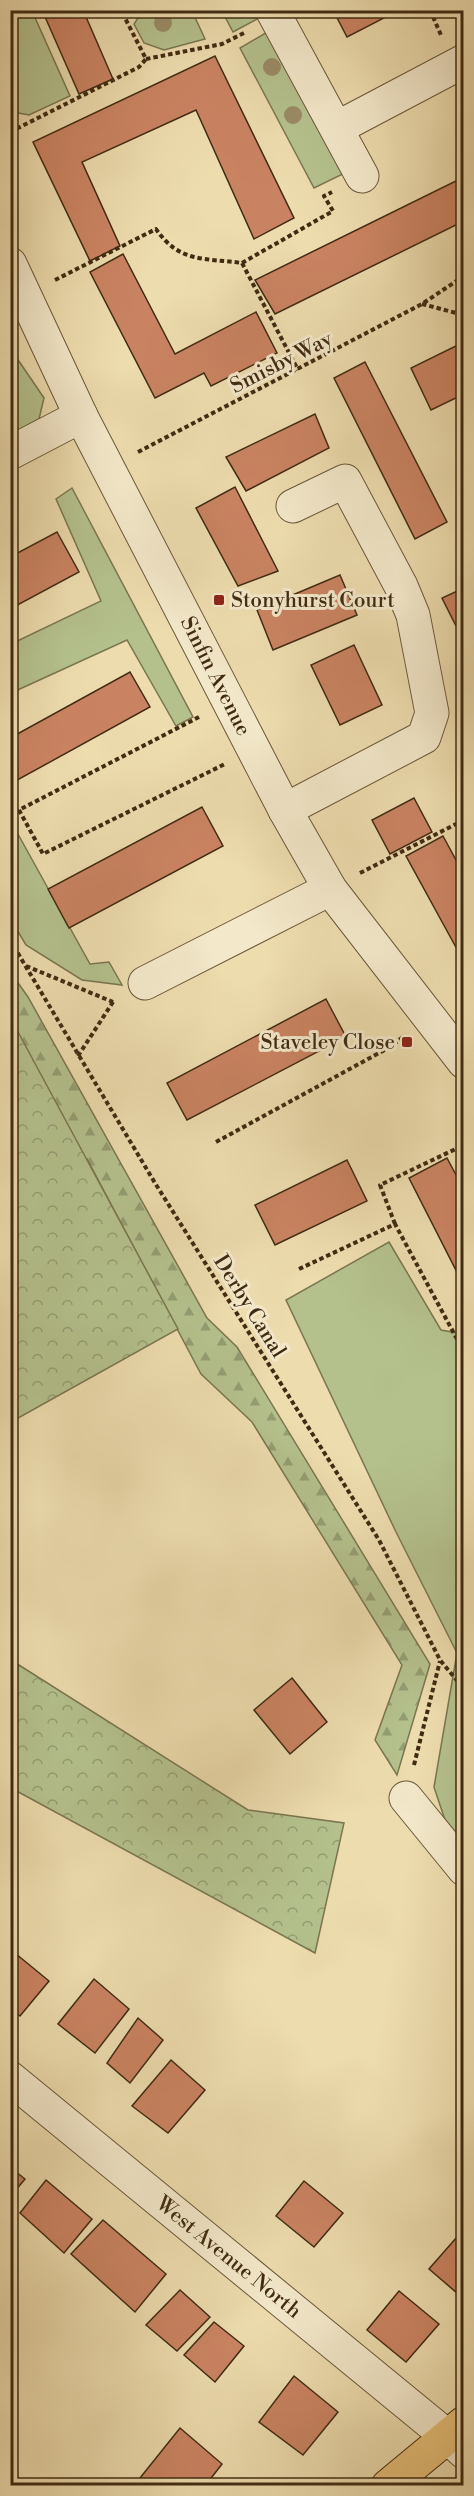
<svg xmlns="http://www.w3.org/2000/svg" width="474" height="2496" font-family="'Libre Bodoni',serif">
<defs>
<pattern id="forest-firs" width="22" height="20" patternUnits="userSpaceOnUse" patternTransform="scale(1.5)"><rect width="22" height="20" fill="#b4c18d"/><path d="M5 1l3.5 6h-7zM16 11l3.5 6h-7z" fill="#949d72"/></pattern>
<pattern id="park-crowns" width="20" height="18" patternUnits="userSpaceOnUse" patternTransform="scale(1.5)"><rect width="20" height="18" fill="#b4c18d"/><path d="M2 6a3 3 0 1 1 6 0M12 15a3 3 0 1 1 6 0" fill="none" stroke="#949d72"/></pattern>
</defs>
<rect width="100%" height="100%" fill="#eddcae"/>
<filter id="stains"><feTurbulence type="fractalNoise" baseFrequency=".00333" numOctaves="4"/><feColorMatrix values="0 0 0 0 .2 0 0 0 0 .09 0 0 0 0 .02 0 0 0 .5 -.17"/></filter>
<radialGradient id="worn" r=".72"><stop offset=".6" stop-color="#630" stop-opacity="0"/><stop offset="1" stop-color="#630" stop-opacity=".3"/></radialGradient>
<g fill="#b4c18d" stroke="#7a7650" stroke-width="1.5">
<polygon points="143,10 192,11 205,39 164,50 144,43 134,24"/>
<polygon points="10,11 32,11 70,96 29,115 13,112"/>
<polygon points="222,11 258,11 261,17 233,32"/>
<polygon points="269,31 349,171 314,188 240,48"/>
<polygon points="10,348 44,398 39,419 11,435"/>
<polygon points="72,488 193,717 176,726 127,640 11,693 11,644 101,601 56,499"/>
<polygon points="14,827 90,964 109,962 122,985 82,980 26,945 11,920 10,828"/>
<polygon points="389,1242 441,1330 463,1334 463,1843 448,1829 434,1787 457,1653 396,1532 286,1300"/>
</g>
<polygon fill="url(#forest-firs)" stroke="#7a7650" stroke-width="1.5" points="11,973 28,997 207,1318 237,1347 430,1664 397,1775 375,1740 402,1665 252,1422 201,1374 87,1159 11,1179"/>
<g fill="url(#park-crowns)" stroke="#7a7650" stroke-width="1.5">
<polygon points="10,1017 178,1329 11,1422 10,1422"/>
<polygon points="11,1660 248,1810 344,1823 315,1953 11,1788"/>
</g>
<g fill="#ca8362" stroke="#402b12" stroke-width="1.5">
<polygon points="42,10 83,10 113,79 79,94"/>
<polygon points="333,10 380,10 384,18 347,37"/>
<polygon points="215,56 294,218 254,239 196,110 82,162 120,246 90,261 33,142"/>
<polygon points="464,177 464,221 275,314 255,280"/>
<polygon points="123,254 175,354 256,312 277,353 211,386 204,373 155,398 90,272"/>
<polygon points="464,342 464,394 431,410 411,368"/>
<polygon points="365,362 447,522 415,539 334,378"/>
<polygon points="315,414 329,448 246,491 226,457"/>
<polygon points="235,487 278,571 238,586 196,508"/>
<polygon points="57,532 79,572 10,609 10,557"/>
<polygon points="340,575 357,615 273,650 257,610"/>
<polygon points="464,588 464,642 442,598"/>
<polygon points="354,645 382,705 340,725 311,665"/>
<polygon points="130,672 150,707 10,784 10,738"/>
<polygon points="414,798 432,832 390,854 372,820"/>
<polygon points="202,807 223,846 69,928 48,889"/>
<polygon points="443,836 464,875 464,962 406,856"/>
<polygon points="326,999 346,1037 187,1120 167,1083"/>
<polygon points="447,1158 464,1190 464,1286 409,1178"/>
<polygon points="347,1160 367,1201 275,1245 255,1205"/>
<polygon points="292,1678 327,1722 290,1754 254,1710"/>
<polygon points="10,1949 49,1981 20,2016 10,2008"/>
<polygon points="94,1979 129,2009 95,2053 58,2024"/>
<polygon points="138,2018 163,2040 130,2083 107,2063"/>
<polygon points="171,2060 205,2090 168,2133 132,2106"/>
<polygon points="10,2167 25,2179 10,2197"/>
<polygon points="46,2180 92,2219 64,2253 20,2213"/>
<polygon points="304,2181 343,2213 314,2247 276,2216"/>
<polygon points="103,2220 166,2274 135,2312 71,2254"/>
<polygon points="464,2229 464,2299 429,2269"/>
<polygon points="180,2290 210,2317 177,2351 146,2325"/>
<polygon points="399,2291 439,2324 406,2362 367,2330"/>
<polygon points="214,2322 244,2346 215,2382 184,2355"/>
<polygon points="294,2376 338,2412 303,2455 259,2422"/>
<polygon points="180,2428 222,2464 205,2486 149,2486 140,2478"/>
</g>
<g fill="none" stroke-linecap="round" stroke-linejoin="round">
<g stroke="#6b5739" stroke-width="35">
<g id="minor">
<polyline points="272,10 362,176"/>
<polyline points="337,128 464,61"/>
<polyline points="10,264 81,416 285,810 330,889 464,1062"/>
<polyline points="10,453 81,416"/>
<polyline points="285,810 424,737 432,713 413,615 401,586 345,481 293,506"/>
<polyline points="145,983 330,889"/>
<polyline points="406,1798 464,1869"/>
<polyline points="10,2078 448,2437 464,2452"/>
</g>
</g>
<g stroke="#402b12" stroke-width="35">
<polyline id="major" points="388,2486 464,2423"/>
</g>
<g stroke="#402b12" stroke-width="4" stroke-dasharray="4.5 3" stroke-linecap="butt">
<polyline points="430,10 441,35"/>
<polyline points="146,59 222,44 246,32"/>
<polyline points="10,132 139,67 146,59 125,18 128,10"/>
<polyline points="242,263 333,211 324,196 332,192"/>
<path d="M55,280l101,-51c23,34 49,29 86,34l56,107"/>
<polyline points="422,304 464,315"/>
<polyline points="138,452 422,304 464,276"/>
<polyline points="199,717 19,810 43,854 225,764"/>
<polyline points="360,873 464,820"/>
<polyline points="10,940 155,1183 379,1540 440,1660 464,1689"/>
<polyline points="26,966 113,1002 116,1001"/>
<polyline points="78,1056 113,1002"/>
<polyline points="216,1142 390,1047 404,1036"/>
<polyline points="395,1224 380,1185 464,1145"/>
<polyline points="299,1269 395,1224 464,1352"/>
<polyline points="414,1765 440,1661"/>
</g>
<use href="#minor" stroke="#f3e8ca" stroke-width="33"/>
<use href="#major" stroke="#e6be77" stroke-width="33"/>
</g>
<g fill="#9a8b66">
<circle cx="163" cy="23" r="9"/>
<circle cx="272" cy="67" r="9"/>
<circle cx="293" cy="115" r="9"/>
</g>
<g fill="#8f2418" stroke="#f3e8ca" stroke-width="2">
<rect x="213" y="594" width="12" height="12" rx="3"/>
<rect x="401" y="1036" width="12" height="12" rx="3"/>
</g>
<g text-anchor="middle" stroke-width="6" stroke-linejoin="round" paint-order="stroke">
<g font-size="21" fill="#402b12" stroke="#f3e8ca">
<text transform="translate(281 362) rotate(-27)" y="7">Smisby Way</text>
<text transform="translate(216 676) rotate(63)" y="7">Sinfin Avenue</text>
<text transform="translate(250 1306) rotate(58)" y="7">Derby Canal</text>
<text transform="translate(229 2257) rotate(39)" y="7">West Avenue North</text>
</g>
<g font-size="21" fill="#402b12" stroke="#f3e8ca" text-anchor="start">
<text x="231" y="607">Stonyhurst Court</text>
<text x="395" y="1049" text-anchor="end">Staveley Close</text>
</g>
</g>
<rect width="474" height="2496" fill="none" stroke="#eddcae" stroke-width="36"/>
<rect x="12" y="12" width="450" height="2472" fill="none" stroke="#402b12" stroke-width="3"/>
<rect x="18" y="18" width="438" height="2460" fill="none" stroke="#402b12" stroke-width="1.5"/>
<rect width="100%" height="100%" filter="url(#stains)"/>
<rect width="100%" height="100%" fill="url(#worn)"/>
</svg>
